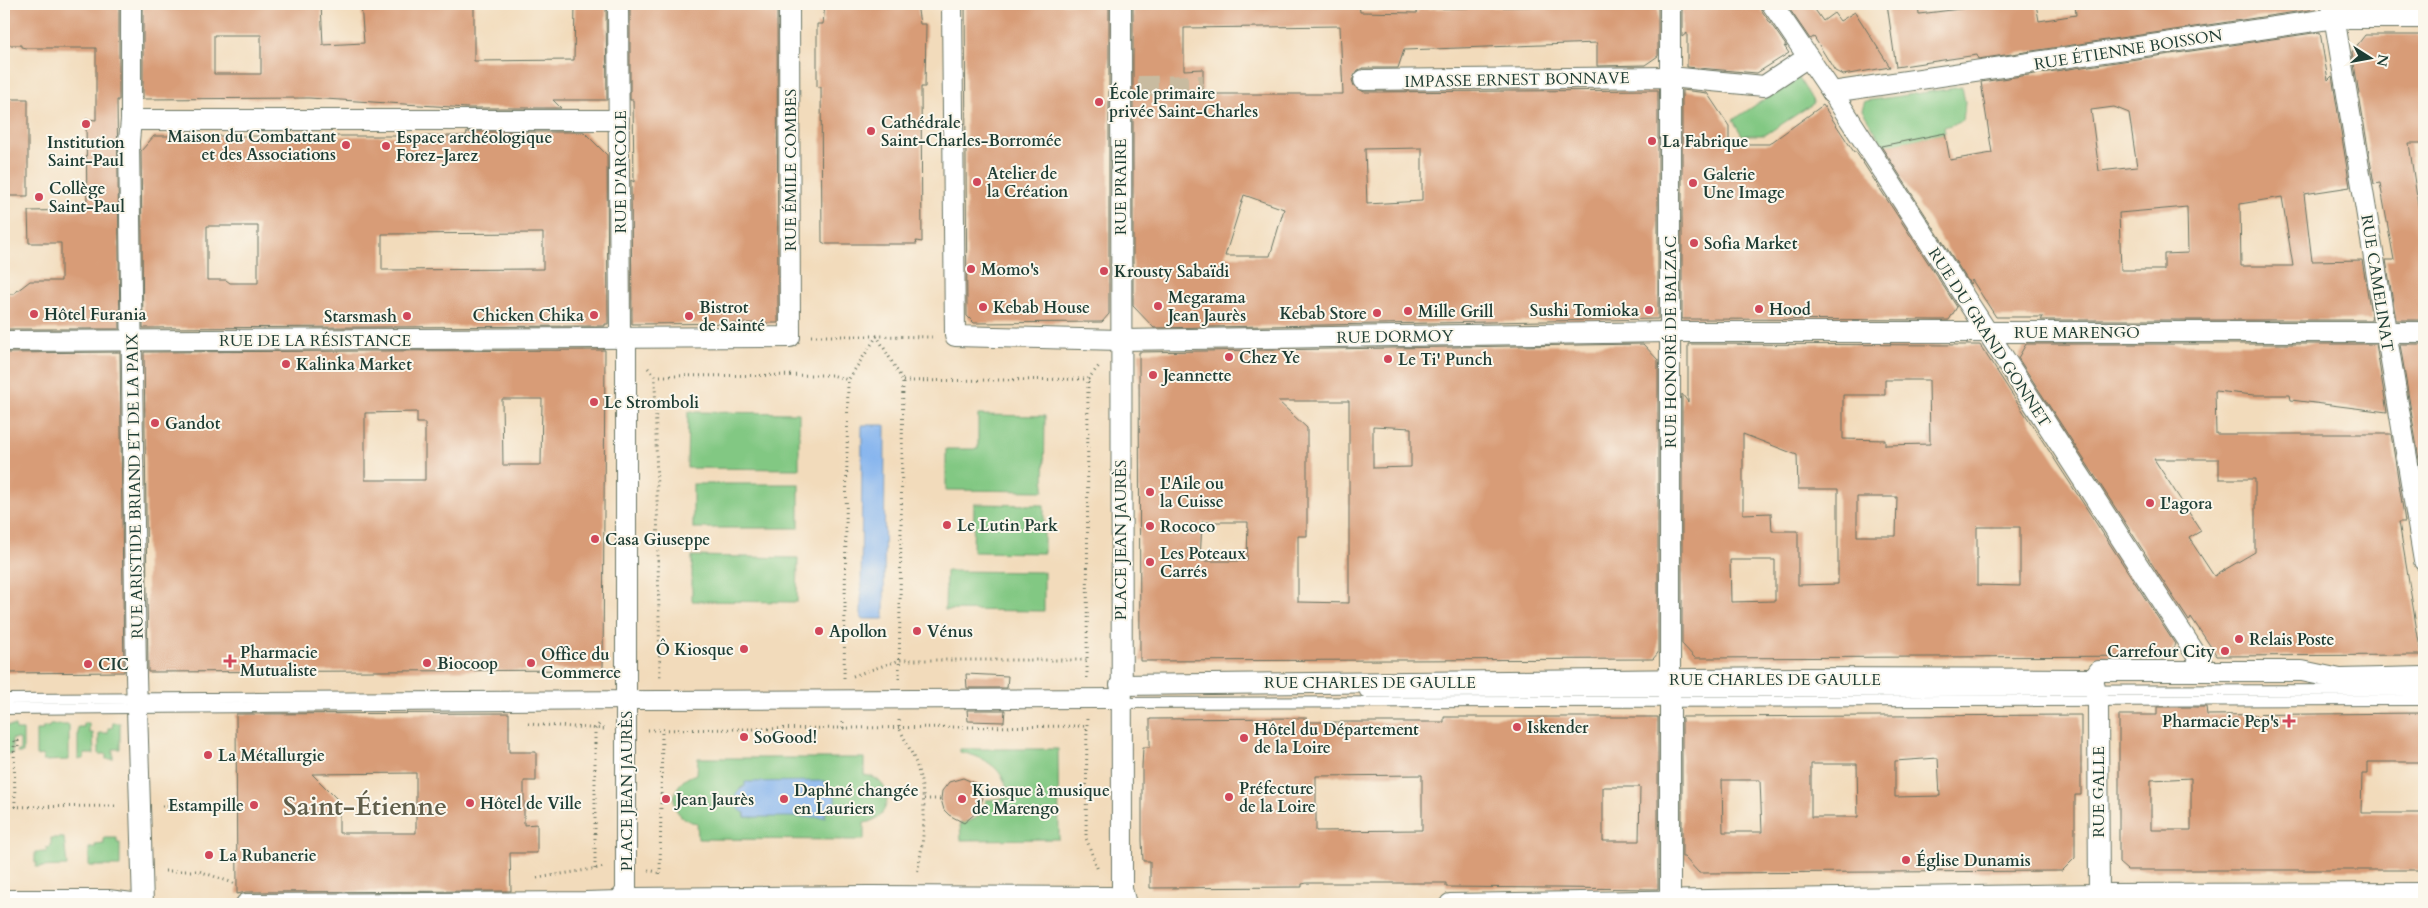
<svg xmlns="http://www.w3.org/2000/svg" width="2428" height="908" font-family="Cardo,serif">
<rect width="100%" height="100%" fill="#fbf7ec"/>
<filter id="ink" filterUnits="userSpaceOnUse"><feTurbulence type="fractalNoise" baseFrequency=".02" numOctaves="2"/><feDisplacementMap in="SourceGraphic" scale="10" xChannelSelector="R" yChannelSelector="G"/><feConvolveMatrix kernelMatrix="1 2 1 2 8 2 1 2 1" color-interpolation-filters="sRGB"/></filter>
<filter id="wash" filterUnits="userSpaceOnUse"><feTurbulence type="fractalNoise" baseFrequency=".0096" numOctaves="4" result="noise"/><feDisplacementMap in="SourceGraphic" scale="20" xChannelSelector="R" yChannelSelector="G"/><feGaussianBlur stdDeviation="1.12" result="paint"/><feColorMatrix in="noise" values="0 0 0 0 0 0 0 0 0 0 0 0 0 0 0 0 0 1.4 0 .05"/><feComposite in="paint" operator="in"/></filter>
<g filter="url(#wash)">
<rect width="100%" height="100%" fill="#f2dbbb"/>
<g fill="#82c883" stroke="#50825c" fill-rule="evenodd">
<polygon points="1798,77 1814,103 1765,135 1742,135 1733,120"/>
<polygon points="1962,87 1965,102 1963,121 1944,127 1945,133 1884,146 1862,110 1865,101"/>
<polygon points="688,412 799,413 799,469 687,468"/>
<polygon points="978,415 1045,416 1044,491 946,490 946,449 978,449"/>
<rect x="693" y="484" width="106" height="44"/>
<polygon points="974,504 1044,505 1044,553 973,552"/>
<polygon points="692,556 798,558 797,602 692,601"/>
<polygon points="946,571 1044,572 1044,611 945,610"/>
<polygon points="84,723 89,723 89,733 93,733 94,754 84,754 84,759 78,759 78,727 84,727"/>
<polygon points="113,723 120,723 120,749 113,749 113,759 106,759 106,754 99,754 99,733 108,733 108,728 112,728"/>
<polygon points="50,725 69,725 69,760 43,761 43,755 36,756 36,730 43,730 43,727 49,727"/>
<polygon points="4,726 15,726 16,730 23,730 23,753 17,753 17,751 20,751 20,739 12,739 12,754 4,754"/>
<path d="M960,749h98l1,90 -98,1 -1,-17c15,-1 24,-9 26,-23l22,-2c-1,-28 -22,-41 -48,-46z"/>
<path d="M698,758h166v17c31,3 30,44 0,48v17l-166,-1 -1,-16c-31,-4 -30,-42 0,-49zM825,781l4,30 -4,2v3l-80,1 -5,-29 5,-2z"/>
<polygon points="51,838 64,838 67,866 35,867 38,863 35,863 35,852 47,852 46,848 51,847"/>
<polygon points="104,838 117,838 117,843 120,843 120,866 89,866 89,848 95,848 95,845 104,844"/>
</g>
<g fill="#83b3ee" stroke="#517891">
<polygon points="862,425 885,425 884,619 861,619"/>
<path d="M825,781v4c9,4 12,11 9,21l-9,7v4h-80v-4c-9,-4 -12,-12 -8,-21l8,-6v-4z"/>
</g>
<g id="blocks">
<g fill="#d89c77" fill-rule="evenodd">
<polygon points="4,4 119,4 119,100 117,100 120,329 4,329 4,294 13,294 30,281 61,281 61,243 29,243 28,211 87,210 86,119 96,120 96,48 26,48 21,47 21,45 4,45"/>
<path d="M143,4h178l2,41 41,-2 -3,-39h113v57l100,-1 1,-56h31l1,96h-54l8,8h-94l-158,-10 -166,1zM214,35h47v39h-47z"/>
<polygon points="630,4 777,4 778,323 632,324 631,180 634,182 633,100 630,100"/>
<polygon points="825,4 917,4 920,24 926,24 925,87 921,87 922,242 916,241 917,244 826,244 822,242 821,87 817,87 817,24 823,24"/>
<polygon points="965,4 1109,4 1109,314 1102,322 974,323 967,316"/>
<path d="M1133,4h226l1,8 57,1 2,-4 239,-5v52l-13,9 -48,1v-23l-193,7 -6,18h-35l-5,2 -6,10 2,6 10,6 294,-2v229l-504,9 -21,-22zM1340,26l3,68h-140v-25l-19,1v-42zM1422,148v53l-55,3 -2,-55zM1244,195l40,14 -14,47h-45z"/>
<polygon points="1682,4 1760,4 1762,11 1787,47 1784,46 1789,53 1757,73 1687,67 1687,33 1682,37"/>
<polygon points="1786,4 1811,4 1823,21 1834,13 1840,21 1855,12 1890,67 1843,75 1835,71 1814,37 1810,39"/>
<polygon points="1887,4 1918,4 1919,14 1984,6 2036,4 2039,21 2076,15 2075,4 2316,4 2316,9 1978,59 1977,55 1896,67"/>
<path d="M2320,32l8,48 4,-4 18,111 -46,7 8,67 50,-1 10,60h-331l2,-3h-47l-24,-37 -2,4 -89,-138 64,-13 5,27 42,-7 -11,-71zM2114,107l15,6 8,54 -38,4 -8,-61zM2282,197l11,69h-52l-1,-62zM2187,207l1,46 -24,1v16h-43l-2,-57z"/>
<polygon points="2365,35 2424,35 2424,143 2409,143 2420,218 2424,217 2424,320 2396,320 2386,260 2394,260 2380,183 2374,184 2352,52"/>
<polygon points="1682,90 1707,93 1729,126 1729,144 1769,144 1823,105 1854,152 1856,152 1957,307 1949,320 1682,319"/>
<polygon points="4,99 28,99 28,196 9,196 9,148 4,149"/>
<path d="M467,132h117l23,23 1,169h-3v2l-462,2 -2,-177 13,-15h312zM207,226h51v57h-28l-4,-3h-19zM543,233v36l-161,1v-36z"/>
<path d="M1643,344l15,16v293l-5,6 -513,2 -1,-309zM1278,401h71v202l-51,-1v-66h9v-108zM1373,426l38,2v39l-38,1zM1202,522h46l-1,39h-47z"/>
<path d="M1688,344l292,1 195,299 -6,12 -474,2 -13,-14v-250l6,8zM1885,380h44l1,64 -45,1v-5l-42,-1v-44h42zM1743,434l54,21 1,34h40v95l-40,1v-54h-26l-1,-18 -28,1zM1857,497h40l-1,39h-39zM1977,527h43v59l-43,-1zM1730,560h45v41l-44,1z"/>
<path d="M2026,344h350l11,68 -96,-12 -1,-5h-36l-39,-4 1,43h175l14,88h-6l22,133 -204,1 -26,-39 -2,4 -171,-263zM2154,459h65v20h36v73l-41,24 -25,-38 12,-7z"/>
<polygon points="2400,344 2424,344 2424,490"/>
<path d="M605,350l-2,320 -455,2 -4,-320zM502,399h40l-1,66h-38zM417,412v11h8v57h-60v-67z"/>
<polygon points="120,352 124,672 4,673 4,353"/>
<polygon points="966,674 1008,676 1007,688 967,688"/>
<path d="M2157,707h49l1,8 217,-2v49h-56v12h-6l-1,39h63v57h-297l-8,-7v-148h38zM2191,778v52h-40v-50z"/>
<polygon points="967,710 1005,710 1004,722 968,721"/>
<path d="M509,713v39h27v29h-12v44l13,-1v29h-27l1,38 -265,1 -9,2 -1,-180zM416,773v60h-77v-32l-27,-27z"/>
<path d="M2081,715v80h-6v63l-13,13 -363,2 -15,-16h-2v-140zM1938,758l2,38 -45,1v-36zM1811,764h46l1,53h-47zM1722,780h38l2,52h-39z"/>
<path d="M1444,717h214v172l-212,-2v-4h-139l-5,1v3l-152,1v-27h-7l-1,-21v-73l1,-20h7v-28l157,-1v4h137zM1422,775v55l-106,1v-55zM1603,787h37l-1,54h-36z"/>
<polygon points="963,778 977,784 983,798 977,812 964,823 949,815 944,810 941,799 942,791 949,782"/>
</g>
</g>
</g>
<g filter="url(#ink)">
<use href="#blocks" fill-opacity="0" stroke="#697463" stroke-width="1"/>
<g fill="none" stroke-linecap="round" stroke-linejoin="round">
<polyline stroke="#c8bba0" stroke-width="20" stroke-dasharray="20 10" stroke-linecap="butt" points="1138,86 1203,85"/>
<g stroke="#697463" stroke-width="12">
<g id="lane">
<polyline points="1365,692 2424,690"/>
<polyline points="4,699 1125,694"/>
<polyline points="4,709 632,704 2424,700"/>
</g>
</g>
<g stroke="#697463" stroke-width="22">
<g id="street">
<polyline points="131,4 131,120 129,141 136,676 143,904"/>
<polyline points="618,4 620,332 626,338"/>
<polyline points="952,4 955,336 1120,340 1670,332 2424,332"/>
<polyline points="1121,4 1122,889 1126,904"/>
<polyline points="1772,4 1832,92 2206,670"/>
<polyline points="2332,4 2424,561"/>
<polyline points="1364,80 1670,77 1764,86 1808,57"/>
<polyline points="1832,92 2335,18 2424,18"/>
<polyline points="131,120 619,120"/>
<polyline points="4,341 790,337 789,4"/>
<polyline points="2093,679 2099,671 2302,671 2340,679 2424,677"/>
<polyline points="2093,679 2098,702 2099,904"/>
<polyline points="1120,685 1796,678 2093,679"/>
<polyline points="4,900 108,900 140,904"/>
<polyline points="619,901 626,891 626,338"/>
<polyline points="246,904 585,902 619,901 633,898 869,896 1110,897 1122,904"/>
<polyline points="1450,904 2099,894 2424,893"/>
<polyline points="1670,904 1670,4"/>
</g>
</g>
<g stroke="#697463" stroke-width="3" stroke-dasharray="1 4" stroke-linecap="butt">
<polyline points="811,336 877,336 903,381 899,679"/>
<polyline points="648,368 655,376 660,679"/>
<polyline points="655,376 832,375 848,380"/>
<polyline points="903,381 1088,379 1099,366"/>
<polyline points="853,676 900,660 1087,660"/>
<polyline points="844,678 848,380 877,336 932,337"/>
<polyline points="1087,678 1088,379"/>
<polyline points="1087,719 1086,838 1098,870"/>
<path d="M899,720v7c6,14 15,28 19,43 10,32 6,71 -1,104"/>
<polyline points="528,724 604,729"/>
<polyline points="843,728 1087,726"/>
<polyline points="648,730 843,728 843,719"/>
<polyline points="924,799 941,799"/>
<polyline points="162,806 236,805"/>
<polyline points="4,807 118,806"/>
<polyline points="15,807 14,741 18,741 18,749"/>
<polyline points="595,869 595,729 601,722"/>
<polyline points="648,870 662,873"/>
<polyline points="165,871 199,871 236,884"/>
<polyline points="660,874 662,731"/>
<polyline points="537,878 605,867"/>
</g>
<use href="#lane" stroke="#fff" stroke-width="10"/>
<use href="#street" stroke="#fff" stroke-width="20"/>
</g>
</g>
<g fill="#d1495b" stroke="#fbf7ec" stroke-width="2">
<circle cx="1099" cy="102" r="5"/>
<circle cx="86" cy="124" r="5"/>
<circle cx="871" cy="131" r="5"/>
<circle cx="1652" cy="141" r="5"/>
<circle cx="346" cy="145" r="5"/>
<circle cx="386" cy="146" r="5"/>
<circle cx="977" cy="182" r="5"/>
<circle cx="1693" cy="183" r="5"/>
<circle cx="39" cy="197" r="5"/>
<circle cx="1694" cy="243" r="5"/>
<circle cx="971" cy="269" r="5"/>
<circle cx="1104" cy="271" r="5"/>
<circle cx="1158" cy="306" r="5"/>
<circle cx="983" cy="307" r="5"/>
<circle cx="1759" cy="309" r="5"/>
<circle cx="1649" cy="310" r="5"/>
<circle cx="1408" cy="311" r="5"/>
<circle cx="1377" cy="313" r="5"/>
<circle cx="34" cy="314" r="5"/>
<circle cx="594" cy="315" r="5"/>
<circle cx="407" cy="316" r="5"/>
<circle cx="689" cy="316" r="5"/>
<circle cx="1229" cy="357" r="5"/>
<circle cx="1388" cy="359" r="5"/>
<circle cx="286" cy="364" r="5"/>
<circle cx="1153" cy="375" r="5"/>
<circle cx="594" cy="402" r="5"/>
<circle cx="155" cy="423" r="5"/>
<circle cx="1150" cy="492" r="5"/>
<circle cx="2150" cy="503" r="5"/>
<circle cx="947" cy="525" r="5"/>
<circle cx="1150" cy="526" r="5"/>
<circle cx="595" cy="539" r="5"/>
<circle cx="1150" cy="562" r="5"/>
<circle cx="819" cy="631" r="5"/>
<circle cx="917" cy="631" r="5"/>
<circle cx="2239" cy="639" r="5"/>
<circle cx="744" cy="649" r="5"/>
<circle cx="2225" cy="651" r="5"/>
<path d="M227.5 653.5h5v5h5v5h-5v5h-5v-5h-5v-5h5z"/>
<circle cx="427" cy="663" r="5"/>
<circle cx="531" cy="663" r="5"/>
<circle cx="88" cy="664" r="5"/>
<path d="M2286.5 713.5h5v5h5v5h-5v5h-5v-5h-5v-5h5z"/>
<circle cx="1517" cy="727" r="5"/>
<circle cx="744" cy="737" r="5"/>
<circle cx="1244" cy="738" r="5"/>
<circle cx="208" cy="755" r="5"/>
<circle cx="1229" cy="797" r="5"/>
<circle cx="666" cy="799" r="5"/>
<circle cx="784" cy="799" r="5"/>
<circle cx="962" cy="799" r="5"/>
<circle cx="470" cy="803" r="5"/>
<circle cx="254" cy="805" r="5"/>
<circle cx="209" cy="855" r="5"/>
<circle cx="1906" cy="860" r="5"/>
</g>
<g text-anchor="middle" stroke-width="4" stroke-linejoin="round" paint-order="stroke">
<g font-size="16" fill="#1f3d34" stroke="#fbf7ec">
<text transform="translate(2128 49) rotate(-9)" y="6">RUE ÉTIENNE BOISSON</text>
<text transform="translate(1517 79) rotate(-1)" y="6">IMPASSE ERNEST BONNAVE</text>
<text transform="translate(790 170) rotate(-90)" y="6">RUE ÉMILE COMBES</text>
<text transform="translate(620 172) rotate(-90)" y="6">RUE D'ARCOLE</text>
<text transform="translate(1120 187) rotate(-90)" y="6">RUE PRAIRE</text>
<text transform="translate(2378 283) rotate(81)" y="6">RUE CAMELINAT</text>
<text x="2077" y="338">RUE MARENGO</text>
<text transform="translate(1395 336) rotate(-1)" y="6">RUE DORMOY</text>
<text transform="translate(1990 337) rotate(57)" y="6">RUE DU GRAND GONNET</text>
<text x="315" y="346">RUE DE LA RÉSISTANCE</text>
<text transform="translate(1670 342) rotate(-90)" y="6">RUE HONORÉ DE BALZAC</text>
<text transform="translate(134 486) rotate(-91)" y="6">RUE ARISTIDE BRIAND ET DE LA PAIX</text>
<text transform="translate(1120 540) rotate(-90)" y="6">PLACE JEAN JAURÈS</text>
<text x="1775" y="685">RUE CHARLES DE GAULLE</text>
<text x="1370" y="688">RUE CHARLES DE GAULLE</text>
<text transform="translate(626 791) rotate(-90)" y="6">PLACE JEAN JAURÈS</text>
<text transform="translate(2098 792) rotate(-90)" y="6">RUE GALLE</text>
</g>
<g font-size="16" font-weight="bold" fill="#1f3d34" stroke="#fbf7ec" text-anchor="start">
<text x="1109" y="99">École primaire<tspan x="1109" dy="18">privée Saint-Charles</tspan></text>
<text x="881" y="128">Cathédrale<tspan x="881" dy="18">Saint-Charles-Borromée</tspan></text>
<text x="336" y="142" text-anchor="end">Maison du Combattant<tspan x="336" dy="18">et des Associations</tspan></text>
<text x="396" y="143">Espace archéologique<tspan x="396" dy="18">Forez-Jarez</tspan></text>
<text x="1662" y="147">La Fabrique</text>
<text x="86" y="148" text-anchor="middle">Institution<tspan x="86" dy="18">Saint-Paul</tspan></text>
<text x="987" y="179">Atelier de<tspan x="987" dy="18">la Création</tspan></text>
<text x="1703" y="180">Galerie<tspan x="1703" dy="18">Une Image</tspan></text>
<text x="49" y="194">Collège<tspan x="49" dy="18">Saint-Paul</tspan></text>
<text x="1704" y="249">Sofia Market</text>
<text x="981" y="275">Momo's</text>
<text x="1114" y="277">Krousty Sabaïdi</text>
<text x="1168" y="303">Megarama<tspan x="1168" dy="18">Jean Jaurès</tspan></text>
<text x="699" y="313">Bistrot<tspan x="699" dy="18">de Sainté</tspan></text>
<text x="993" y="313">Kebab House</text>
<text x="1769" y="315">Hood</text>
<text x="1639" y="316" text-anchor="end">Sushi Tomioka</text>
<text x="1418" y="317">Mille Grill</text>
<text x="1367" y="319" text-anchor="end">Kebab Store</text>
<text x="44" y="320">Hôtel Furania</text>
<text x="584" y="321" text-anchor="end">Chicken Chika</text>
<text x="397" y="322" text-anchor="end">Starsmash</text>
<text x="1239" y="363">Chez Ye</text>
<text x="1398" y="365">Le Ti' Punch</text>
<text x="296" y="370">Kalinka Market</text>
<text x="1163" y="381">Jeannette</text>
<text x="604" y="408">Le Stromboli</text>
<text x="165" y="429">Gandot</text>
<text x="1160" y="489">L'Aile ou<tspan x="1160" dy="18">la Cuisse</tspan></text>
<text x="2160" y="509">L'agora</text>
<text x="957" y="531">Le Lutin Park</text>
<text x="1160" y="532">Rococo</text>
<text x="605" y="545">Casa Giuseppe</text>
<text x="1160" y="559">Les Poteaux<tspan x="1160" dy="18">Carrés</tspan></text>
<text x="829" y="637">Apollon</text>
<text x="927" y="637">Vénus</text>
<text x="2249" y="645">Relais Poste</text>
<text x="734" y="655" text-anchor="end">Ô Kiosque</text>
<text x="2215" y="657" text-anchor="end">Carrefour City</text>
<text x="240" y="658">Pharmacie<tspan x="240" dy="18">Mutualiste</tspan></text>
<text x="541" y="660">Office du<tspan x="541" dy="18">Commerce</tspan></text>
<text x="437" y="669">Biocoop</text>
<text x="98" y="670">CIC</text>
<text x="2279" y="727" text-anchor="end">Pharmacie Pep's</text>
<text x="1527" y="733">Iskender</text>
<text x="1254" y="735">Hôtel du Département<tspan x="1254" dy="18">de la Loire</tspan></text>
<text x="754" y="743">SoGood!</text>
<text x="218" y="761">La Métallurgie</text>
<text x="1239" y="794">Préfecture<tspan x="1239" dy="18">de la Loire</tspan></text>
<text x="794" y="796">Daphné changée<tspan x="794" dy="18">en Lauriers</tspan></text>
<text x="972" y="796">Kiosque à musique<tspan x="972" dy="18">de Marengo</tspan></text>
<text x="676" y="805">Jean Jaurès</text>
<text x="480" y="809">Hôtel de Ville</text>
<text x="244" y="811" text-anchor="end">Estampille</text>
<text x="219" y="861">La Rubanerie</text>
<text x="1916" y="866">Église Dunamis</text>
</g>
<g font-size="26" font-weight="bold" fill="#605e4b" stroke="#fbf7ec">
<text x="365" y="815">Saint-Étienne</text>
</g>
</g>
<rect width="2428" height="908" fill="none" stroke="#fbf7ec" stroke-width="20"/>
<g transform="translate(2370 58) rotate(101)" stroke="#fbf7ec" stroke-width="4" paint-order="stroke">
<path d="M0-4L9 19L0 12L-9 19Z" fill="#1f3d34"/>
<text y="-8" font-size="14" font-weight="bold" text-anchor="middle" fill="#1f3d34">N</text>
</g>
</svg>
